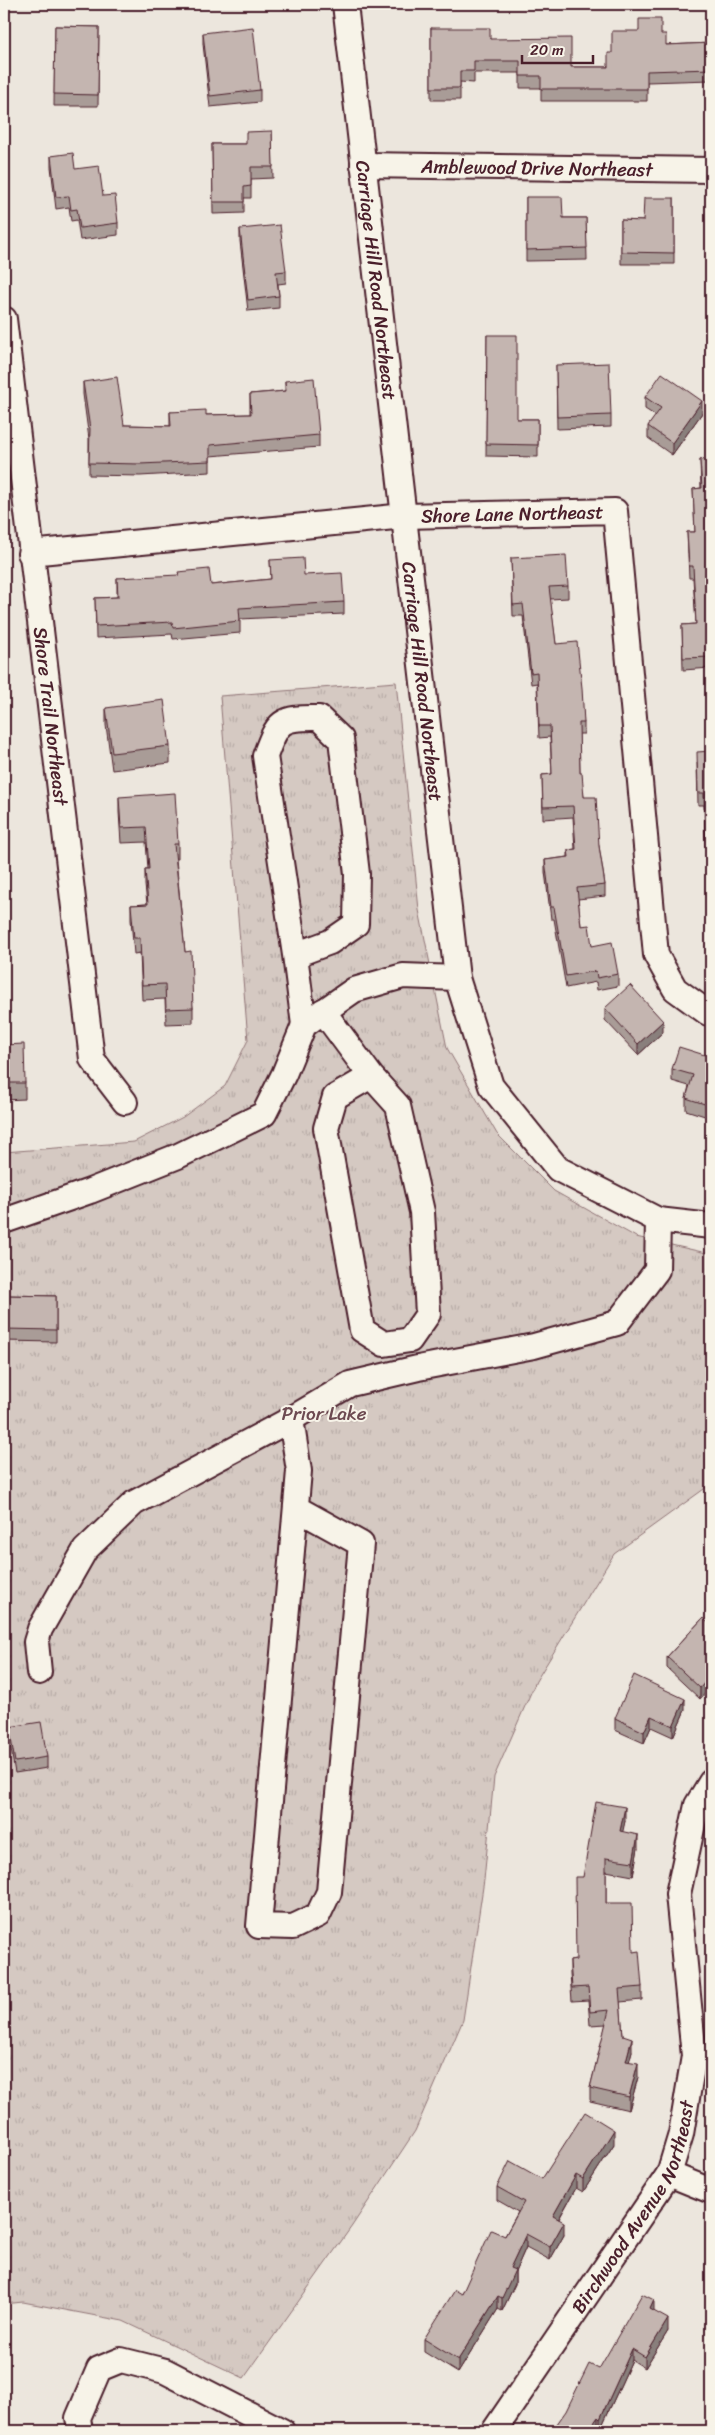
<svg xmlns="http://www.w3.org/2000/svg" width="715" height="2435" font-family="Sriracha,sans-serif">
<defs>
<pattern id="park-tufts" width="24" height="20" patternUnits="userSpaceOnUse" patternTransform="scale(1.25)"><rect width="24" height="20" fill="#d5c9c2"/><path d="M3 7l-1-3M5 7V3M7 7l1-3M15 17l-1-3M17 17v-4M19 17l1-3" fill="none" stroke="#b8aca7"/></pattern>
</defs>
<rect width="100%" height="100%" fill="#ece6dd"/>
<filter id="ink" filterUnits="userSpaceOnUse"><feTurbulence type="fractalNoise" baseFrequency=".02" numOctaves="2"/><feDisplacementMap in="SourceGraphic" scale="10" xChannelSelector="R" yChannelSelector="G"/><feConvolveMatrix kernelMatrix="1 2 1 2 8 2 1 2 1" color-interpolation-filters="sRGB"/></filter>
<g filter="url(#ink)">
<polygon fill="url(#park-tufts)" stroke="#907476" points="396,682 419,910 447,1048 497,1134 554,1191 636,1237 711,1254 711,1484 614,1554 536,1681 494,1777 484,1880 463,2020 415,2131 352,2226 244,2378 123,2321 23,2302 4,2304 4,1152 134,1142 183,1117 225,1086 248,1040 220,696"/>
<g fill="none" stroke-linecap="round" stroke-linejoin="round">
<g stroke="#4a1f2b" stroke-width="28">
<g id="minor">
<path id="s1" d="M345,4l112,974 34,108 67,83 100,51 53,6"/>
<path id="s2" d="M363,165l348,5"/>
<path id="s3" d="M4,319l88,740 33,43"/>
<path id="s4" d="M30,553l375,-37 210,-5 41,444 19,34 33,24h3"/>
<path d="M295,955l-30,-199c13,-35 15,-39 54,-38l22,21 16,135 -1,50 -26,18 -35,13 9,70"/>
<polyline points="323,1011 371,1076 335,1097 326,1128 362,1330 384,1344 410,1340 428,1314 422,1212 398,1106 371,1076"/>
<polyline points="4,1221 90,1191 178,1156 264,1114 284,1074 304,1025 354,990 403,976 457,978"/>
<polyline points="291,1419 299,1471 259,1926 293,1927 318,1915 329,1892 361,1544 296,1508"/>
<polyline points="39,1672 36,1642 40,1629 85,1550 134,1503 291,1419 350,1384 418,1368 534,1346 617,1323 657,1270 658,1220"/>
<polyline points="669,2174 711,2191"/>
<polyline points="80,2431 78,2418 99,2369 121,2360 165,2371 282,2431"/>
<path id="s5" d="M494,2431l175,-257 12,-40 13,-78 -16,-162 19,-89 14,-23"/>
</g>
</g>
<use href="#minor" stroke="#f7f3e8" stroke-width="24"/>
</g>
<g fill="#a99c97" stroke="#4a1f2b">
<polygon points="55,26 99,27 98,106 54,106"/>
<polygon points="431,28 490,39 571,67 608,67 612,53 661,34 666,45 711,43 711,80 647,82 647,101 541,101 541,88 520,88 520,73 474,73 474,83 460,82 460,100 431,100"/>
<polygon points="203,33 260,90 260,102 210,107 203,44"/>
<polygon points="272,131 273,178 251,179 251,198 244,198 244,213 213,214 212,144 246,144"/>
<polygon points="51,156 75,169 103,196 118,223 118,235 80,240 77,220 71,221 69,207 56,209 51,167"/>
<polygon points="526,197 563,218 586,218 587,260 526,261"/>
<polygon points="674,198 674,264 621,264 621,220 643,221"/>
<polygon points="240,229 286,271 286,283 278,284 279,296 279,308 248,311 240,241"/>
<polygon points="487,335 517,419 538,419 538,457 486,456"/>
<polygon points="556,365 611,415 611,427 557,429"/>
<polygon points="285,381 319,435 319,447 210,456 210,472 140,476 89,475 89,439 83,394 83,382 124,425 170,426 170,412 206,415 250,414 250,394 285,391"/>
<polygon points="645,397 702,413 672,455 648,438 648,426 656,416 645,409"/>
<polygon points="711,459 711,668 683,670 682,625 696,624 693,578 689,578 687,532 695,532 693,489 701,488 700,460"/>
<polygon points="511,558 568,586 568,598 550,599 556,644 584,723 584,734 579,734 580,773 584,797 599,846 605,885 605,896 578,899 581,926 592,946 618,974 618,986 597,990 596,982 566,988 554,919 551,919 545,872 545,860 568,857 568,850 575,849 573,817 543,819 542,775 552,774 550,737 539,738 537,683 531,684 523,616 513,616"/>
<polygon points="270,560 304,575 344,602 344,614 240,619 240,633 173,639 172,634 96,638 95,598 117,597 117,578 211,585 271,579"/>
<polygon points="106,708 170,746 170,763 112,770 106,725"/>
<polygon points="711,751 711,862 706,862 704,805 698,805 697,763"/>
<polygon points="119,797 178,844 178,859 176,859 185,952 193,1008 193,1023 166,1024 165,999 142,1000 140,953 134,954 131,920 131,905 147,904 145,885 145,869 148,869 146,842 121,843 119,812"/>
<polygon points="605,1008 663,1032 638,1055 605,1020"/>
<polygon points="4,1045 25,1083 25,1099 4,1100"/>
<polygon points="711,1057 711,1118 686,1110 686,1098 689,1086 672,1081 672,1069"/>
<polygon points="4,1295 56,1296 56,1342 4,1341"/>
<polygon points="703,1618 700,1699 667,1668 667,1657"/>
<polygon points="685,1710 673,1737 651,1727 644,1743 615,1730 615,1718"/>
<polygon points="9,1727 47,1757 47,1768 15,1773 9,1738"/>
<polygon points="625,1821 622,1832 638,1848 633,1876 606,1871 606,1903 633,1952 642,1987 642,2000 620,2002 623,2035 632,2051 629,2061 638,2077 629,2110 590,2101 590,2088 606,2024 590,2025 588,2000 572,2001 570,1974 570,1961 576,1960 583,1877"/>
<polygon points="614,2144 583,2192 576,2188 559,2219 564,2235 550,2260 526,2247 515,2272 515,2284 502,2311 498,2309 458,2373 424,2352 424,2339 462,2294 505,2236 518,2212 497,2200 497,2187 542,2179"/>
<polygon points="654,2311 668,2331 645,2368 632,2360 600,2430 598,2429 596,2431 599,2369"/>
</g>
<g fill="#897f7b" stroke="#4a1f2b">
<polygon points="702,401 702,413 672,455 672,443"/>
<polygon points="663,1021 663,1032 638,1055 638,1044"/>
<polygon points="711,1675 711,1687 700,1699 700,1688"/>
<polygon points="685,1699 685,1710 673,1737 673,1726"/>
<polygon points="651,1716 651,1727 644,1743 644,1732"/>
<polygon points="625,1807 625,1821 620,1845 620,1831"/>
<polygon points="638,1835 638,1848 633,1876 633,1862"/>
<polygon points="632,2038 632,2051 626,2074 626,2061"/>
<polygon points="638,2063 638,2077 629,2110 629,2097"/>
<polygon points="614,2130 614,2144 583,2192 583,2179"/>
<polygon points="576,2175 576,2188 553,2229 553,2216"/>
<polygon points="564,2222 564,2235 550,2260 550,2247"/>
<polygon points="526,2234 526,2247 515,2272 515,2284 502,2311 502,2298 510,2268"/>
<polygon points="498,2296 498,2309 458,2373 458,2360"/>
<polygon points="654,2300 654,2312 650,2309"/>
<polygon points="668,2319 668,2331 645,2368 645,2357"/>
<polygon points="632,2349 632,2360 600,2430 600,2419"/>
<polygon points="598,2417 598,2429 596,2431 588,2431"/>
</g>
<g fill="#c4b5b0" stroke="#4a1f2b">
<polygon points="639,19 661,19 661,34 666,34 666,45 711,43 711,69 647,71 647,89 541,89 541,76 520,76 520,61 474,61 474,71 460,71 460,88 431,88 431,28 490,28 490,39 571,38 571,67 608,67 608,53 612,53 612,31 639,31"/>
<polygon points="55,26 99,27 98,95 54,94"/>
<polygon points="253,27 260,90 210,96 203,33"/>
<polygon points="272,131 273,167 251,167 251,186 244,187 244,202 213,202 212,144 246,144 246,132"/>
<polygon points="73,153 75,169 99,166 103,196 115,195 118,223 80,228 77,209 71,210 69,196 56,197 51,156"/>
<polygon points="526,197 562,197 563,218 586,218 587,248 526,250"/>
<polygon points="644,198 674,198 674,253 621,252 621,220 643,221"/>
<polygon points="280,225 286,271 276,272 279,296 248,300 240,229"/>
<polygon points="487,335 517,335 517,419 538,419 538,445 486,444"/>
<polygon points="609,363 611,415 557,417 556,365"/>
<polygon points="662,373 702,401 672,443 648,426 661,408 645,397"/>
<polygon points="117,377 124,425 171,426 170,412 206,410 206,415 251,414 250,394 286,391 285,381 314,378 319,435 210,445 210,461 140,464 89,463 90,429 83,382"/>
<polygon points="711,459 711,657 683,658 682,625 696,624 693,566 689,566 687,532 695,532 693,489 702,488 700,460"/>
<polygon points="566,555 568,586 549,587 556,644 577,642 582,688 584,723 579,723 580,773 582,773 584,797 596,797 599,846 605,885 577,888 581,926 589,925 592,946 612,942 618,974 597,978 596,971 566,976 554,907 551,907 545,860 569,857 568,850 576,849 573,806 543,807 542,775 552,774 550,726 539,726 537,672 531,673 523,604 513,605 511,558"/>
<polygon points="303,558 304,575 342,573 344,602 239,608 240,621 173,628 172,622 96,626 95,598 118,597 117,578 179,575 178,572 209,569 211,585 271,579 270,560"/>
<polygon points="164,700 170,746 112,753 106,708"/>
<polygon points="711,751 711,851 706,851 704,793 698,793 697,752"/>
<polygon points="175,793 178,844 174,844 185,952 191,951 193,1008 166,1009 165,984 142,985 140,938 134,938 131,905 148,904 145,869 149,869 146,827 121,828 119,797"/>
<polygon points="630,985 663,1021 638,1044 605,1008"/>
<polygon points="24,1044 25,1083 4,1083 4,1045"/>
<polygon points="679,1047 711,1057 711,1106 686,1098 693,1075 672,1069"/>
<polygon points="4,1295 56,1296 56,1330 4,1329"/>
<polygon points="703,1618 711,1626 711,1675 700,1688 667,1657"/>
<polygon points="634,1675 685,1699 673,1726 651,1716 644,1732 615,1718"/>
<polygon points="41,1722 47,1757 15,1762 9,1727"/>
<polygon points="596,1802 625,1807 620,1831 638,1835 633,1862 606,1858 606,1903 632,1903 633,1952 639,1951 642,1987 619,1989 623,2035 632,2038 626,2061 638,2063 629,2097 590,2088 609,2010 590,2012 588,1987 572,1988 570,1961 576,1960 575,1877 583,1877"/>
<polygon points="585,2112 614,2130 583,2179 576,2175 553,2216 564,2222 550,2247 526,2234 510,2268 515,2270 502,2298 498,2296 458,2360 424,2339 455,2290 462,2294 491,2230 505,2236 524,2202 497,2187 510,2161 542,2179"/>
<polygon points="642,2294 654,2300 650,2309 668,2319 645,2357 632,2349 600,2419 598,2417 588,2431 552,2431 566,2411 589,2364 599,2369"/>
</g>
</g>
<g text-anchor="middle" stroke-width="4" stroke-linejoin="round" paint-order="stroke">
<g font-size="19" fill="#4a1f2b" stroke="#f7f3e8">
<text dy="7" stroke="none"><textPath href="#s2" startOffset="174">Amblewood Drive Northeast</textPath></text>
<text dy="7" stroke="none"><textPath href="#s1" startOffset="278">Carriage Hill Road Northeast</textPath></text>
<text dy="7" stroke="none"><textPath href="#s4" startOffset="484">Shore Lane Northeast</textPath></text>
<text dy="7" stroke="none"><textPath href="#s1" startOffset="682">Carriage Hill Road Northeast</textPath></text>
<text dy="7" stroke="none"><textPath href="#s3" startOffset="400">Shore Trail Northeast</textPath></text>
<text dy="7" stroke="none"><textPath href="#s5" startOffset="266">Birchwood Avenue Northeast</textPath></text>
</g>
<g font-size="19" fill="#6d4a51" stroke="#f7f3e8">
<text x="324" y="1420">Prior Lake</text>
</g>
</g>
<rect width="715" height="2435" fill="none" stroke="#f7f3e8" stroke-width="20"/>
<rect x="10" y="10" width="695" height="2415" fill="none" stroke="#4a1f2b" stroke-width="2" filter="url(#ink)"/>
<path d="M522 55v8h71v-8" fill="none" stroke="#4a1f2b" stroke-width="2.5"/>
<text x="530" y="55" font-size="15" fill="#4a1f2b" stroke="#f7f3e8" stroke-width="4" paint-order="stroke">20 m</text>
</svg>
